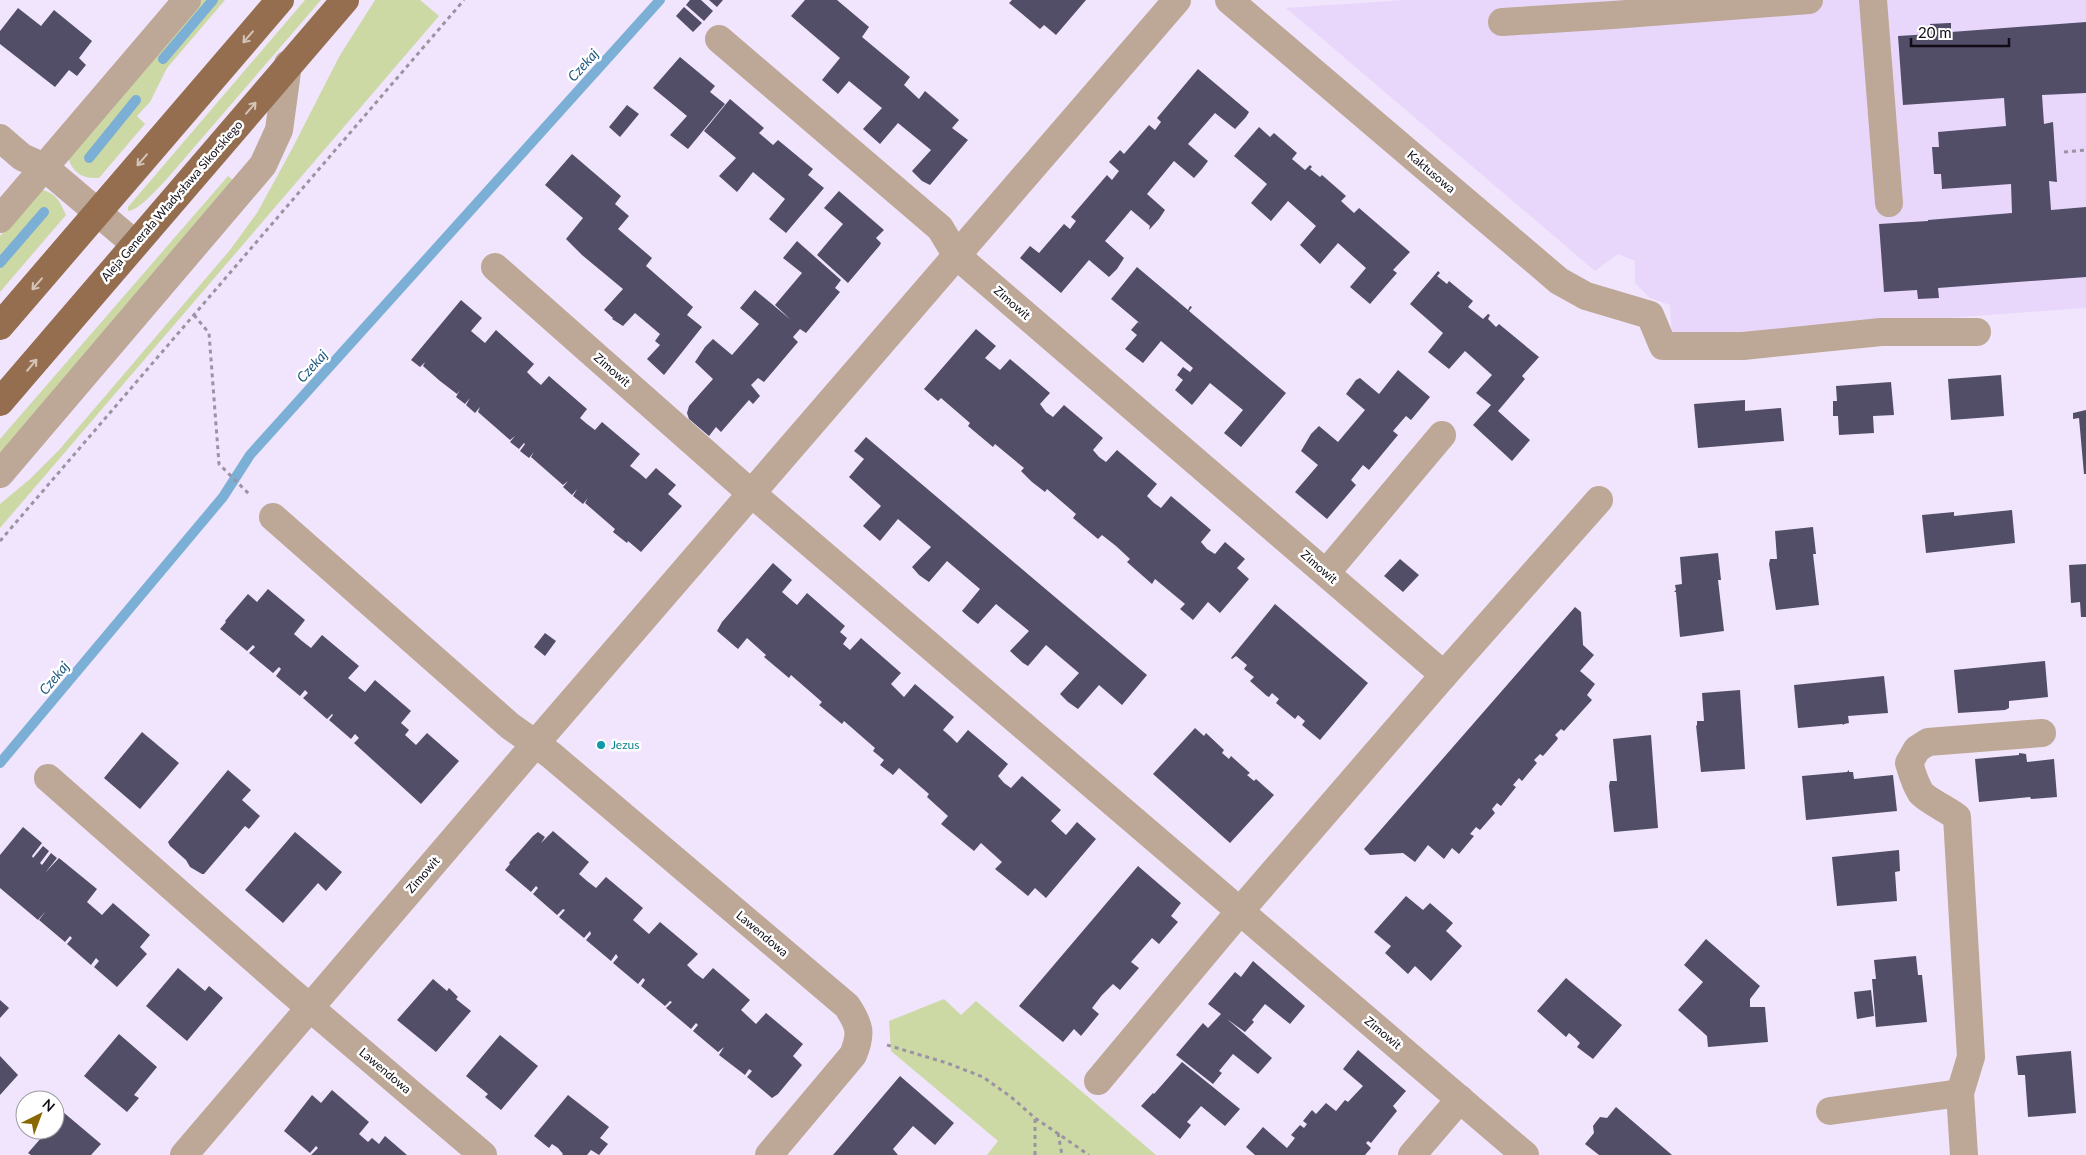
<svg xmlns="http://www.w3.org/2000/svg" width="2086" height="1155" font-family="Lato,sans-serif">
<rect width="100%" height="100%" fill="#f0e5fc"/>
<polygon fill="#e8d7fb" points="1405,0 2086,0 2086,308 1672,337 1670,305 1650,298 1635,283 1635,261 1618,254 1595,271 1286,8"/>
<g fill="#ccd9a5">
<path d="M199,0h26l-58,68 -17,34 -13,14 8,8 -46,54c-16,1 -26,-5 -31,-20z"/>
<path d="M305,0h16l-156,181c-8,8 -27,30 -37,30v-4z"/>
<polygon points="375,0 420,0 439,16 0,528 0,504 30,479 59,450 230,250 257,213 292,149 339,57"/>
<polygon points="228,176 233,180 0,455 0,439"/>
<path d="M43,190c14,4 17,12 23,25l-66,77v-56l37,-43z"/>
<polygon points="944,999 961,1015 976,1001 1156,1155 987,1155 998,1141 891,1051 889,1021"/>
</g>
<g fill="none" stroke-linecap="round" stroke-linejoin="round">
<g stroke="#7bafd5" stroke-width="10">
<polyline points="163,59 213,0"/>
<polyline points="89,158 136,100"/>
<polyline points="0,263 44,212"/>
<polyline points="0,763 223,497 250,455 660,0"/>
</g>
</g>
<g fill="#524e68">
<polygon points="690,0 701,0 713,11 704,21 686,5"/>
<polygon points="709,0 723,0 717,7"/>
<polygon points="805,0 837,0 869,27 862,37 910,77 904,85 919,99 925,91 959,120 952,128 968,140 930,185 922,181 912,171 931,150 898,123 880,144 863,129 882,108 849,81 838,94 822,80 840,58 791,16"/>
<polygon points="1012,0 1086,0 1056,35 1044,25 1040,29 1009,3"/>
<polygon points="684,7 702,23 693,32 676,16"/>
<polygon points="18,8 41,26 54,10 92,41 79,58 86,65 77,76 69,70 55,87 0,44 0,31"/>
<polygon points="2086,22 2086,93 2042,95 2044,124 2053,122 2057,182 2049,181 2051,210 2086,207 2086,277 1938,288 1939,298 1918,299 1917,290 1884,292 1879,224 1928,221 1928,220 2012,213 2011,184 1942,189 1941,174 1934,174 1932,147 1939,147 1938,132 2006,126 2004,98 1903,105 1898,36 1931,34 1930,24 1949,23 1951,23 1951,32"/>
<polygon points="680,57 715,86 710,92 725,104 688,149 670,135 687,116 653,88"/>
<polygon points="1198,69 1249,112 1246,117 1235,129 1215,113 1188,144 1208,161 1202,169 1194,178 1174,161 1147,194 1165,210 1159,219 1149,230 1150,226 1131,210 1105,241 1124,258 1117,269 1109,277 1089,260 1061,293 1020,258 1030,246 1039,253 1064,224 1070,229 1076,221 1071,217 1107,175 1112,180 1119,171 1109,162 1120,150 1124,154 1149,125 1155,130 1161,122 1157,118"/>
<polygon points="730,99 764,128 759,133 773,145 778,140 813,169 808,175 824,188 786,233 769,219 785,199 753,172 737,192 719,176 736,158 704,131"/>
<polygon points="627,105 639,114 620,137 609,127"/>
<polygon points="1259,127 1270,137 1274,133 1297,153 1292,159 1305,170 1310,165 1312,167 1310,169 1320,177 1322,175 1346,196 1341,201 1354,213 1359,208 1410,252 1393,270 1397,273 1370,304 1350,287 1366,268 1338,243 1320,264 1300,245 1316,226 1288,201 1271,221 1251,203 1267,184 1234,156"/>
<polygon points="572,154 621,196 615,204 629,216 618,229 652,258 646,266 693,307 687,315 702,327 664,375 647,359 660,345 655,341 660,334 635,313 623,326 612,319 613,318 604,310 623,289 582,255 566,239 583,218 545,185"/>
<polygon points="839,191 884,230 876,238 881,243 880,245 848,283 817,255 843,224 824,208"/>
<polygon points="797,241 841,280 835,288 840,292 806,333 800,329 793,337 798,342 764,382 758,378 751,385 760,396 753,404 749,400 721,432 716,427 709,436 689,419 687,413 689,406 713,379 695,362 705,347 713,339 732,355 759,324 740,308 755,290 791,320 775,305 802,273 783,258"/>
<polygon points="1137,267 1188,310 1190,306 1192,307 1189,311 1286,393 1241,447 1224,433 1243,410 1210,383 1192,405 1175,390 1183,380 1177,375 1183,367 1190,372 1193,368 1161,341 1143,363 1125,349 1137,335 1131,330 1138,322 1142,325 1111,299"/>
<polygon points="1438,271 1440,273 1437,276 1447,284 1449,281 1473,301 1468,307 1483,319 1488,314 1490,315 1488,319 1496,327 1499,324 1539,357 1522,376 1525,379 1498,411 1530,440 1512,461 1473,425 1491,405 1476,393 1492,375 1465,351 1449,369 1428,352 1443,333 1410,304"/>
<polygon points="461,300 482,318 471,331 485,343 496,330 534,364 527,372 534,379 541,385 549,376 587,409 580,418 587,424 595,430 602,422 640,454 630,466 638,472 646,479 656,468 676,485 668,494 682,506 641,552 628,541 627,543 613,532 615,529 585,503 588,498 583,504 573,496 577,489 572,495 563,487 568,481 563,485 531,457 534,452 529,458 520,451 525,444 524,443 519,449 510,442 515,436 510,440 478,412 480,407 475,413 466,405 470,398 465,404 456,397 460,390 457,394 440,381 423,366 425,362 420,367 411,360"/>
<polygon points="976,329 996,346 985,358 1000,370 1010,359 1050,393 1040,404 1046,412 1053,417 1064,405 1103,438 1093,450 1099,457 1106,462 1117,450 1157,484 1147,496 1154,503 1161,508 1171,496 1211,530 1201,542 1207,549 1215,554 1225,542 1245,559 1237,568 1249,579 1220,613 1208,602 1193,620 1180,609 1185,604 1155,579 1152,584 1127,562 1130,559 1116,546 1102,535 1098,539 1073,518 1076,514 1047,489 1045,492 1032,482 1021,471 1024,468 995,444 993,447 968,426 970,423 941,398 938,401 924,389"/>
<polygon points="1398,370 1430,397 1411,420 1406,416 1393,431 1398,435 1369,470 1363,465 1351,480 1356,485 1327,519 1295,492 1318,465 1301,451 1311,434 1319,426 1338,442 1365,410 1346,394 1356,380 1360,378 1379,394"/>
<polygon points="2001,375 2004,416 1951,420 1948,379"/>
<polygon points="1891,382 1894,415 1873,416 1874,433 1839,435 1838,416 1833,416 1833,401 1837,401 1836,386"/>
<polygon points="1745,400 1745,411 1781,408 1784,441 1698,448 1694,404"/>
<polygon points="2086,410 2086,474 2084,474 2079,418 2073,419 2073,413"/>
<polygon points="866,437 1147,675 1122,705 1099,685 1078,709 1068,702 1060,694 1079,673 1046,645 1028,666 1023,663 1010,651 1029,631 996,604 978,624 970,618 962,611 980,589 947,561 929,582 919,575 912,567 931,547 898,519 880,541 863,526 881,506 849,477 864,459 854,451"/>
<polygon points="2012,510 2015,543 1926,553 1922,515 1954,512 1954,516"/>
<polygon points="1813,527 1816,554 1813,554 1819,605 1776,610 1769,564 1770,559 1777,559 1775,531"/>
<polygon points="1718,553 1721,580 1718,580 1724,631 1680,637 1676,592 1674,592 1676,590 1675,585 1682,584 1680,557"/>
<polygon points="1400,559 1419,575 1403,592 1384,576"/>
<polygon points="773,563 792,580 782,592 790,599 797,605 807,593 845,626 840,632 847,638 843,644 850,650 861,638 901,673 891,684 904,697 915,684 954,717 943,730 951,737 957,743 968,730 1008,764 998,776 1004,783 1011,788 1022,776 1061,810 1051,821 1066,835 1077,822 1096,839 1046,898 1035,888 1028,896 995,869 1002,862 981,843 974,851 941,824 948,816 927,797 929,794 899,768 893,775 880,765 884,760 873,751 875,748 844,721 842,724 819,705 822,702 791,675 789,678 764,657 766,655 747,638 738,649 717,631 722,622"/>
<polygon points="2086,564 2086,617 2081,617 2080,602 2071,603 2069,565"/>
<polygon points="268,589 305,620 294,634 302,641 311,648 322,635 359,666 348,678 365,692 375,680 411,711 401,723 409,730 405,735 416,745 427,733 459,761 421,804 354,743 359,738 355,734 351,739 329,720 333,715 332,714 327,719 303,698 308,693 305,690 300,696 276,676 281,669 279,667 273,673 249,653 255,647 253,645 247,651 220,629 226,622 225,621 248,594 257,602"/>
<polygon points="1275,604 1368,683 1320,740 1302,725 1305,721 1298,715 1295,719 1276,703 1279,699 1272,693 1269,697 1267,696 1250,681 1254,677 1244,669 1247,665 1236,656 1232,659 1231,658"/>
<polygon points="1575,607 1581,612 1583,645 1594,655 1580,671 1595,684 1587,695 1592,700 1564,731 1561,729 1555,735 1558,738 1557,740 1543,756 1540,754 1534,760 1537,763 1522,781 1519,778 1513,785 1516,787 1501,806 1497,803 1492,809 1495,813 1480,830 1476,827 1470,834 1474,836 1459,854 1452,848 1444,859 1428,845 1415,862 1403,853 1370,855 1364,849"/>
<polygon points="545,633 556,641 545,656 534,647"/>
<polygon points="2045,661 2048,697 2009,701 2009,708 2005,710 1958,713 1954,670"/>
<polygon points="1884,676 1888,713 1848,716 1849,723 1844,724 1844,725 1842,724 1798,728 1794,685"/>
<polygon points="1740,690 1745,769 1701,772 1696,725 1697,726 1697,721 1704,721 1702,693"/>
<polygon points="1195,728 1204,736 1206,733 1224,750 1222,753 1229,759 1231,756 1250,773 1247,775 1254,781 1256,779 1274,795 1230,843 1153,774"/>
<polygon points="142,732 179,763 140,809 104,778"/>
<polygon points="1651,735 1658,828 1614,832 1609,786 1610,781 1617,781 1613,739"/>
<polygon points="2019,753 2026,754 2027,762 2054,759 2057,797 2031,799 2030,797 1979,802 1975,759 2019,755"/>
<polygon points="228,770 251,790 242,800 260,816 249,829 245,826 204,874 202,874 190,867 186,860 170,846 168,842"/>
<polygon points="1849,770 1849,772 1853,772 1854,779 1893,775 1897,811 1806,820 1802,776 1847,772"/>
<polygon points="23,827 42,843 32,856 33,858 43,846 49,851 40,863 42,865 51,853 57,858 45,873 59,858 97,889 87,902 102,915 113,903 150,935 140,947 147,954 117,987 94,967 99,961 96,958 91,965 67,944 72,938 70,936 65,942 39,920 46,911 38,920 0,888 0,855"/>
<polygon points="553,831 589,862 579,874 587,881 596,888 606,877 643,908 633,920 649,934 660,922 698,954 687,965 695,973 703,979 713,968 750,1000 741,1010 756,1024 766,1013 803,1044 793,1056 802,1065 778,1094 772,1098 747,1077 752,1071 749,1069 745,1075 719,1055 724,1047 718,1052 693,1031 698,1025 696,1023 691,1029 666,1008 672,1002 670,1001 665,1006 641,986 645,980 643,978 638,984 613,963 618,957 616,954 611,961 586,940 591,934 590,931 584,938 559,917 565,910 563,909 557,915 533,894 538,888 536,886 531,892 505,870 510,864 509,863 533,836 538,832 545,837 541,843"/>
<polygon points="295,832 342,872 326,891 318,883 283,923 245,890"/>
<polygon points="1899,850 1900,871 1895,872 1897,901 1837,906 1832,857"/>
<polygon points="1138,866 1181,903 1171,916 1178,922 1159,944 1152,938 1131,962 1139,968 1120,990 1113,984 1102,995 1092,1008 1099,1014 1081,1036 1074,1029 1063,1042 1019,1006"/>
<polygon points="1406,896 1423,910 1430,903 1453,923 1446,931 1462,946 1431,981 1415,966 1408,974 1385,953 1391,946 1374,932"/>
<polygon points="1706,939 1760,986 1750,999 1750,1007 1765,1007 1768,1042 1708,1047 1707,1036 1678,1010 1703,982 1684,965"/>
<polygon points="1916,956 1918,975 1922,975 1927,1022 1876,1027 1872,979 1876,979 1874,960"/>
<polygon points="1253,961 1305,1006 1290,1024 1265,1004 1252,1020 1254,1022 1245,1032 1227,1019 1272,1058 1258,1074 1233,1054 1219,1071 1222,1073 1213,1084 1176,1055 1203,1023 1208,1028 1221,1014 1208,1004 1235,972 1241,977"/>
<polygon points="178,968 205,991 209,986 223,998 187,1041 146,1006"/>
<polygon points="1566,978 1622,1025 1593,1059 1577,1047 1580,1043 1575,1038 1569,1033 1566,1037 1537,1011"/>
<polygon points="433,979 447,991 449,988 458,997 456,999 471,1011 436,1052 397,1020"/>
<polygon points="1871,990 1874,1016 1857,1019 1854,992"/>
<polygon points="0,1000 9,1008 0,1018"/>
<polygon points="119,1034 157,1067 134,1095 139,1098 127,1112 84,1076"/>
<polygon points="500,1035 538,1066 501,1110 485,1097 488,1094 466,1076"/>
<polygon points="1358,1050 1406,1091 1393,1106 1397,1111 1371,1143 1368,1141 1366,1143 1371,1148 1365,1155 1255,1155 1246,1147 1263,1127 1287,1148 1295,1138 1291,1135 1300,1125 1304,1128 1307,1124 1303,1121 1312,1110 1316,1114 1326,1103 1336,1111 1345,1100 1348,1102 1363,1086 1343,1069"/>
<polygon points="2071,1051 2076,1113 2028,1117 2025,1075 2018,1075 2016,1056"/>
<polygon points="0,1056 18,1075 0,1095"/>
<polygon points="1182,1062 1240,1109 1225,1126 1201,1106 1187,1122 1191,1125 1180,1139 1141,1106 1153,1093 1154,1094"/>
<polygon points="900,1076 954,1123 935,1145 913,1126 893,1149 898,1155 833,1155"/>
<polygon points="332,1090 369,1122 359,1134 368,1142 372,1138 379,1144 385,1136 407,1155 311,1155 318,1148 316,1146 310,1153 284,1131 312,1095 321,1103"/>
<polygon points="568,1095 609,1127 600,1138 608,1144 599,1155 591,1150 587,1155 562,1155 563,1154 558,1148 552,1144 549,1148 534,1136"/>
<polygon points="1616,1107 1672,1155 1599,1155 1585,1144 1594,1133 1593,1126 1596,1122 1600,1117 1607,1118"/>
<polygon points="63,1112 101,1144 91,1155 31,1155 28,1153 48,1130 55,1130 55,1122"/>
</g>
<g fill="none" stroke-linecap="round" stroke-linejoin="round">
<g stroke="#9b92a4" stroke-width="3" stroke-dasharray="4 4" stroke-linecap="butt">
<polyline points="2064,152 2086,150"/>
<polyline points="194,315 209,333 219,464 251,496"/>
<polyline points="0,541 464,0"/>
<polyline points="887,1045 947,1063 983,1077 1011,1097 1035,1118 1089,1155"/>
<polyline points="1058,1133 1062,1155"/>
<polyline points="1035,1155 1035,1118"/>
</g>
<g stroke="#bda796" stroke-width="28">
<polyline points="1229,0 1559,281 1586,296 1650,315 1663,346 1743,346 1881,332 1977,332"/>
<polyline points="1873,0 1889,203"/>
<polyline points="1502,22 1613,15 1809,0"/>
<polyline points="719,39 940,228 957,256 1444,675"/>
<polyline points="0,138 22,157 44,167 135,244"/>
<polyline points="0,219 187,0"/>
<polyline points="495,267 736,480 1525,1155"/>
<polyline points="0,474 263,165 279,130 288,64"/>
<path d="M273,517l237,209 41,29 296,251c13,20 15,27 6,49l-84,100"/>
<polyline points="1326,573 1442,435"/>
<polyline points="48,778 288,989 483,1155"/>
<polyline points="1098,1081 1240,911 1444,675 1599,500"/>
<path d="M1960,1093l11,-36 -14,-240c-9,-7 -30,-17 -36,-24 -6,-9 -9,-20 -12,-30l8,-14 11,-7 114,-9"/>
<polyline points="1830,1111 1960,1093 1964,1155"/>
<polyline points="184,1155 536,743 1177,0"/>
<polyline points="1412,1155 1460,1099"/>
</g>
<g stroke="#956e4f" stroke-width="28">
<polyline points="0,326 280,0"/>
<polyline points="0,402 345,0"/>
</g>
</g>
<defs><path id="oneway-shaft" d="M-6 0H5M1.5-3L5.5 0L1.5 3" fill="none" stroke-width="1.6" stroke-linecap="round" stroke-linejoin="round" transform="scale(1.25)"/></defs>
<g stroke="#d5c5b9">
<use href="#oneway-shaft" transform="translate(248 37) rotate(131)"/>
<use href="#oneway-shaft" transform="translate(251 108) rotate(-49)"/>
<use href="#oneway-shaft" transform="translate(142 160) rotate(131)"/>
<use href="#oneway-shaft" transform="translate(37 284) rotate(131)"/>
<use href="#oneway-shaft" transform="translate(32 365) rotate(-50)"/>
</g>
<circle fill="#0f9aa8" stroke="#fff" stroke-width="2" cx="601" cy="745" r="5"/>
<g text-anchor="middle" stroke-width="5" stroke-linejoin="round" paint-order="stroke">
<g font-size="12" fill="#100b14" stroke="#fff">
<text transform="translate(1431 172) rotate(40)" y="4">Kaktusowa</text>
<text transform="translate(172 201) rotate(-49)" y="4">Aleja Generała Władysława Sikorskiego</text>
<text transform="translate(1012 303) rotate(41)" y="4">Zimowit</text>
<text transform="translate(612 370) rotate(41)" y="4">Zimowit</text>
<text transform="translate(1319 567) rotate(41)" y="4">Zimowit</text>
<text transform="translate(423 875) rotate(-49)" y="4">Zimowit</text>
<text transform="translate(762 934) rotate(40)" y="4">Lawendowa</text>
<text transform="translate(1383 1033) rotate(40)" y="4">Zimowit</text>
<text transform="translate(385 1071) rotate(40)" y="4">Lawendowa</text>
</g>
<g font-size="12" fill="#0d838f" stroke="#fff" text-anchor="start">
<text x="611" y="749">Jezus</text>
</g>
<g font-size="14" font-style="italic" fill="#205a81" stroke="#fff">
<text transform="translate(583 65) rotate(-48)" y="5">Czekaj</text>
<text transform="translate(312 366) rotate(-48)" y="5">Czekaj</text>
<text transform="translate(54 678) rotate(-50)" y="5">Czekaj</text>
</g>
</g>
<g transform="translate(40 1115) rotate(42)"><circle r="24" fill="#ffffff" stroke="#9f9da1"/>
<path d="M0-4L9 19L0 12L-9 19Z" fill="#876803"/>
<text y="-8" font-size="14" font-weight="bold" text-anchor="middle" fill="#100b14">N</text>
</g>
<path d="M1911 38v8h98v-8" fill="none" stroke="#100b14" stroke-width="2.5"/>
<text x="1918" y="38" font-size="15" fill="#100b14" stroke="#ffffff" stroke-width="4" paint-order="stroke">20 m</text>
</svg>
